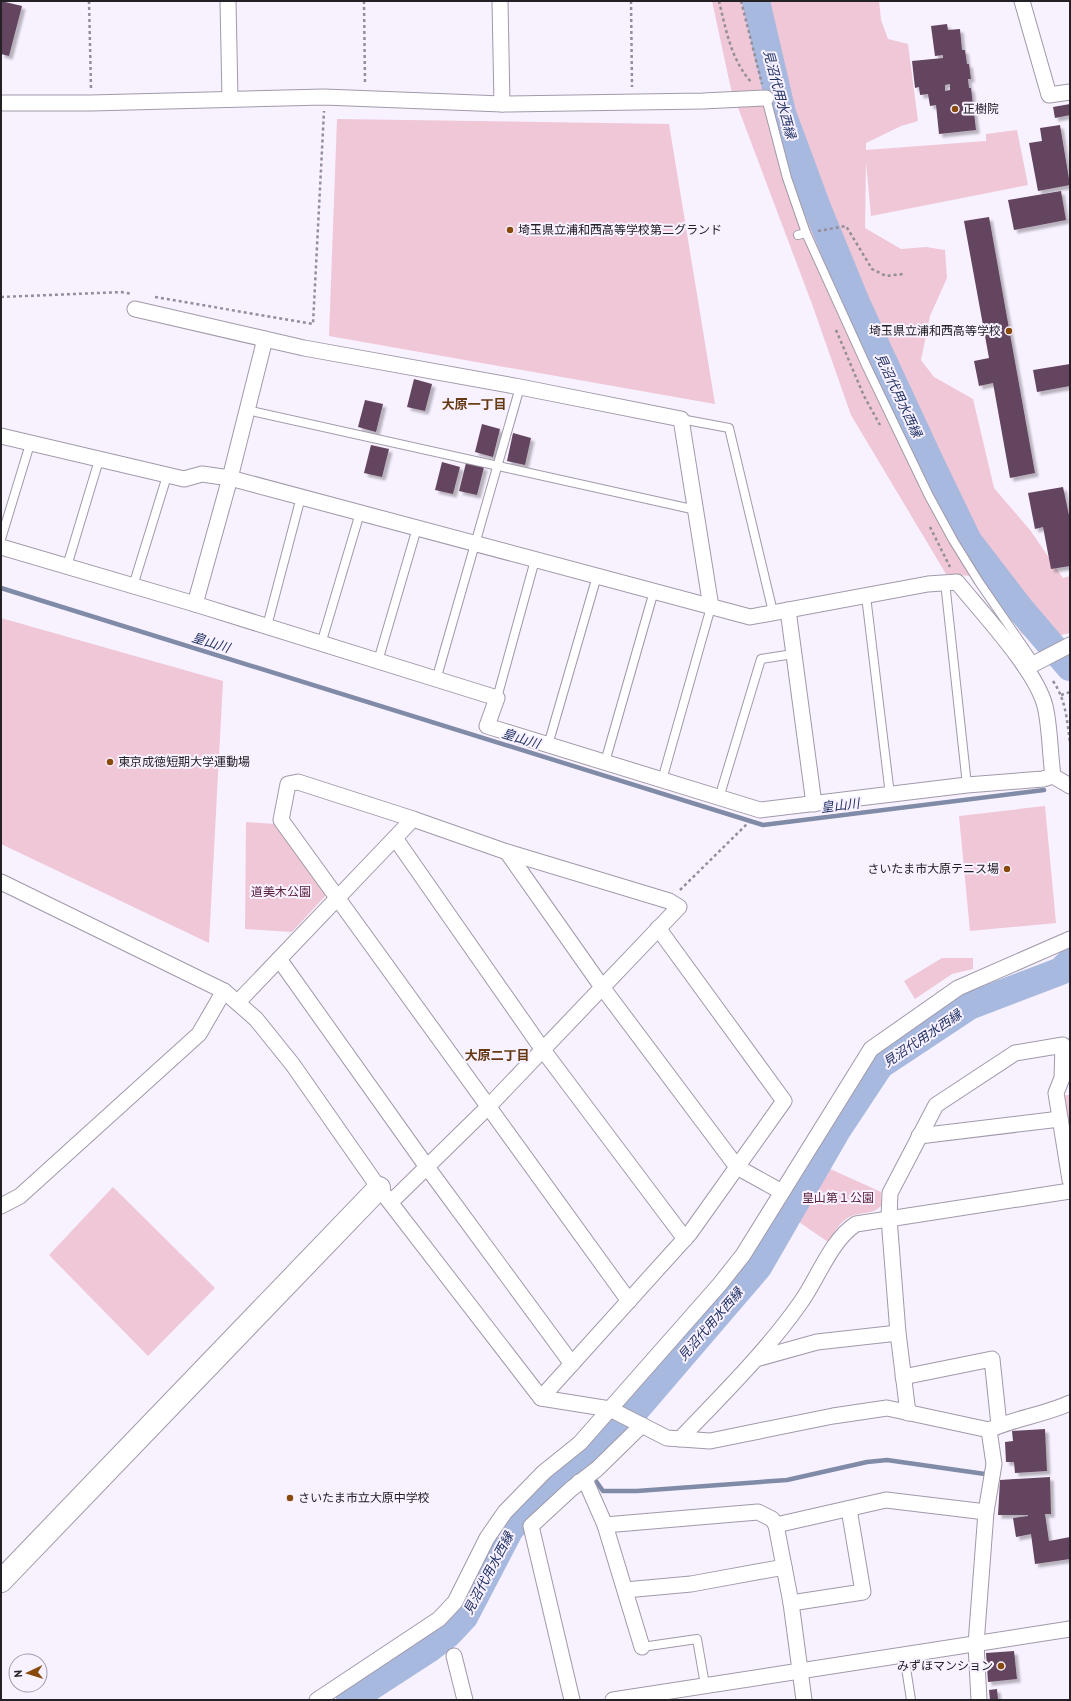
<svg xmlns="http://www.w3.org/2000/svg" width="1071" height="1701" font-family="'PT Sans','Noto Sans JP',sans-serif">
<defs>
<filter id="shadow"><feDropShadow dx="3.5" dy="3.5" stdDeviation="1" flood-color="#0004"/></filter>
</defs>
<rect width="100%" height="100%" fill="#f8f1ff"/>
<g fill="#efc7d6">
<polygon points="712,1 879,1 881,20 888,39 908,44 918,121 901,126 866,143 866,150 986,141 986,134 1017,130 1028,185 871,216 866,162 865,228 901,249 926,247 945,250 947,278 930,316 921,360 934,377 973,399 994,488 1030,530 1063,578 1070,576 1070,633 1039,640 1022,634 983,577 946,574 851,415 812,304 731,89"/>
<polygon points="337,119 669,124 715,404 329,336"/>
<polygon points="1,618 223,681 209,943 1,844"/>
<polygon points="1045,806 1056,923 970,931 959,816"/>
<polygon points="246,822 276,824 327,894 292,932 245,929"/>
<polygon points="942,958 973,958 973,969 952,974 915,999 904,981"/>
<polygon points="1066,1095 1070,1095 1070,1132 1068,1133 1062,1099"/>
<path d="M828,1168l53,24v14c-7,8 -20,6 -30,10 -11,5 -17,17 -23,26l-29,-20z"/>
<polygon points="113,1187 215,1288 148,1356 49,1255"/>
</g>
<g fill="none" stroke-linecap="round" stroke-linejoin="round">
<g stroke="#808ba8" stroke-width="4.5">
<polyline points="1,588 763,825 1044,790"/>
<polyline points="583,1463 603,1491 637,1491 787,1480 867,1462 887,1460 985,1474"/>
</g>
<g stroke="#a8b9e0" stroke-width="28">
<polyline points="756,1 782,113 818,210 857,305 929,460 968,541 1021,610 1070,667"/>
<polyline points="350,1700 430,1648 448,1634 464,1617 510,1529 536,1501 580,1466 614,1435 758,1267 837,1130 880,1065 969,1006 1061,971 1070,962"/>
</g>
</g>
<g fill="#63445f" fill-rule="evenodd" filter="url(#shadow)">
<polygon points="1,1 22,6 9,56 1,54"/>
<path d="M947,24l1,6 12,-1 2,21h3l2,14h2l2,15h-3l1,9h2l5,42 -37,4 -3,-29 -6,1 -2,-12 -8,1 -1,-8 -4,1 -3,-27 31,-3v-3l-8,1 -4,-30zM950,84v6l-5,1v-6z"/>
<polygon points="1070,104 1070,115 1055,118 1053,107"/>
<polygon points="1060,125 1070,185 1038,191 1029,143 1042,141 1040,128"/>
<polygon points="1061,191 1066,220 1014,230 1008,200"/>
<polygon points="989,217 1035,473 1010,478 993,383 979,386 974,361 989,358 964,221"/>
<polygon points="1070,364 1070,386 1037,392 1033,370"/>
<polygon points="414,379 432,384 425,411 407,407"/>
<polygon points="365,400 383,404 376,432 358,427"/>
<polygon points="482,424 500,429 493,457 475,452"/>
<polygon points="513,433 531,438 525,465 507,461"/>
<polygon points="371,445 389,449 382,477 364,473"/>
<polygon points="442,462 460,467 453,494 435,490"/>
<polygon points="466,463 484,467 477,495 459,491"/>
<polygon points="1063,487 1070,520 1070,566 1051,569 1043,527 1035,529 1028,493"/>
<polygon points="1045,1429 1047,1471 1015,1473 1014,1462 1006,1462 1005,1442 1013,1441 1012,1431"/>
<polygon points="1050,1477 1051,1514 1045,1514 1049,1541 1070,1537 1070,1559 1035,1564 1031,1534 1016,1537 1013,1518 1028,1516 1028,1515 998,1515 1000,1480"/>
<polygon points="1014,1651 1017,1679 988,1682 986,1653"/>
<polygon points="997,1689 998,1700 990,1700 989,1690"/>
</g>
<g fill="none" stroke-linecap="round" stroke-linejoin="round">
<g stroke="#a199a9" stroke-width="10">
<g id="lane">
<polyline points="766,98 787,178 806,233 866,365 929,496 953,540 979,582 1034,662"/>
<polyline points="798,235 806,233"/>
<polyline points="247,410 696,510"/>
<polyline points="681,419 729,428 773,612"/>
<polyline points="1,539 30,444"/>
<polyline points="67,566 99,460"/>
<polyline points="945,582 967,785"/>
<polyline points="133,586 167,476"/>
<polyline points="866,596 890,795"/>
<polyline points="267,626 301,497"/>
<polyline points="321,644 360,513"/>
<polyline points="378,661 417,528"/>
<polyline points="436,680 520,387"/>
<polyline points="497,698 535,560"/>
<polyline points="548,745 597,576"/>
<polyline points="605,762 654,591"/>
<polyline points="662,780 711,607"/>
<polyline points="719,798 761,659 793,654"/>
<polyline points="642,1647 697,1639 705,1685"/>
<polyline points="904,1655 911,1700"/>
</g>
</g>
<g stroke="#a199a9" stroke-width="17">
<g id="street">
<polyline points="228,1 230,99"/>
<polyline points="500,1 502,104"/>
<polyline points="1022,1 1049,95 1070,92"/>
<polyline points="1,103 91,103 324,97 502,104 703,101 766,98"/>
<polyline points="135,309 304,348 520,387 681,419 711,607"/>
<path d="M1,436l183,43 18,-5 28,4 520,139 178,-33 29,-2c25,31 79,88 88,124 5,20 5,49 8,70l-10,3 -76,6 -207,25 -273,-84 10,-28 -302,-94 -194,-57"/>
<polyline points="195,604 230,478 265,339"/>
<polyline points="788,610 814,804"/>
<polyline points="1026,668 1070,645"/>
<polyline points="1053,776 1070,786"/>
<polyline points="413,819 298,782 288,784 281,820 629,1301"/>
<polyline points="395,838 543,1050 685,1239"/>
<polyline points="507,852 602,987 737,1167 782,1192"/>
<path d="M1,882l223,109 32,28 37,46 86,123 162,210 69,11 57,29 43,3 123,-25 54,-8 102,22c26,-12 55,-15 81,-27"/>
<polyline points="279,959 427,1167 572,1364"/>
<polyline points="238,1002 413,819 507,852 669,901 679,907 488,1107 391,1202"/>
<polyline points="919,1136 1060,1119"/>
<polyline points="1,1206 20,1196 199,1034 224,991"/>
<polyline points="756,1359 817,1342 898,1333"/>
<polyline points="903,1377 992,1359 999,1425"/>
<polyline points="541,1398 690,1233 784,1101 658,928"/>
<polyline points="908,1413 898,1333 889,1218 890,1193 936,1105 1015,1053 1063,1045 1062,1078 1056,1093 1070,1180"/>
<path d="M680,1439c42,-44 86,-87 121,-137 17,-24 30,-62 55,-78l214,-33"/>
<polyline points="579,1482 587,1484 605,1525 642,1647"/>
<polyline points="605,1525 758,1512 772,1519 776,1525 791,1603 804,1700"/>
<polyline points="776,1525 886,1500 986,1512"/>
<polyline points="625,1590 691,1584 784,1567"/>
<polyline points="791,1603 863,1592 849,1509"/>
<polyline points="454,1656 465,1700"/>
<polyline points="317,1700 439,1619 455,1602 487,1538 505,1512 544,1472 580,1443 720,1284 743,1255 871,1049 958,988 1070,939"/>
<polyline points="572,1700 531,1526 571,1489 597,1469 642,1425"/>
<polyline points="613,1700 1070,1629"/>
<polyline points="979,1700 976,1644 986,1512 994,1464 989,1430"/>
</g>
</g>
<g stroke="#a199a9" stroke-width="24">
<polyline id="secondary" points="1,1581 379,1188"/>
</g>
<g stroke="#938e98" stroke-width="2.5" stroke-dasharray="3 3" stroke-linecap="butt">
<polyline points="89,1 91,88"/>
<polyline points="364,1 365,84"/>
<polyline points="631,1 632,87"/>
<path d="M719,1c7,29 12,59 33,82"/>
<polyline points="741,1 762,84"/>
<polyline points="818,231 846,226 872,269 886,276 903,274"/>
<polyline points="1,297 121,292 132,294"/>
<polyline points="155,297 313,324 324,111"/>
<polyline points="836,330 864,396 880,425"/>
<polyline points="930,527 950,567"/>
<path d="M1053,681c13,19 14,39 17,62"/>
<polyline points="1061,695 1070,692"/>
<polyline points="680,890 749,822"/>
</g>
<use href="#lane" stroke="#fff" stroke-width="8"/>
<use href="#street" stroke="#fff" stroke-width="15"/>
<use href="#secondary" stroke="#fff" stroke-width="22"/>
</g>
<g fill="#884a0a" stroke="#f8f1ff" stroke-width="1.5">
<circle cx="955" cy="109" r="4"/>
<circle cx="510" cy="230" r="4"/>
<circle cx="1009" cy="331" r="4"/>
<circle cx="110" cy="762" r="4"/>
<circle cx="1007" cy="869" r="4"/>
<circle cx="290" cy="1498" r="4"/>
<circle cx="1001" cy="1666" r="4"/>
</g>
<g text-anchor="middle" stroke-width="4" stroke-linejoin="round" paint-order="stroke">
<g font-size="12" fill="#232026" stroke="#f8f1ff" text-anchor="start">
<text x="963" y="113">正樹院</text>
<text x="518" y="234">埼玉県立浦和西高等学校第二グランド</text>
<text x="1001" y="335" text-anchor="end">埼玉県立浦和西高等学校</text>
<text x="118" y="766">東京成徳短期大学運動場</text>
<text x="999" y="873" text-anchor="end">さいたま市大原テニス場</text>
<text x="298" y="1502">さいたま市立大原中学校</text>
<text x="993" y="1670" text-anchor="end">みずほマンション</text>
</g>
<g font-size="12" fill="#5b223c" stroke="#f8f1ff">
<text x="281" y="896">道美木公園</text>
<text x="838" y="1202">皇山第１公園</text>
</g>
<g font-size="13" font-style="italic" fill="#203263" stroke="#f8f1ff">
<text transform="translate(780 94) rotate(75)" y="5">見沼代用水西縁</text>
<text transform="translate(899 395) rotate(65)" y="5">見沼代用水西縁</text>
<text transform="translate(211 642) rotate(17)" y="5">皇山川</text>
<text transform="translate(521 738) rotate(17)" y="5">皇山川</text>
<text transform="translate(840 805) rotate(-7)" y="5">皇山川</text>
<text transform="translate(922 1038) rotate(-34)" y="5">見沼代用水西縁</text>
<text transform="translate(710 1324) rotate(-49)" y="5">見沼代用水西縁</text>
<text transform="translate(488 1573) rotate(-62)" y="5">見沼代用水西縁</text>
</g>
<g font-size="13" font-weight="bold" fill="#653912" stroke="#f8f1ff">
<text x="474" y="409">大原一丁目</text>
<text x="497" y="1060">大原二丁目</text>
</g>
</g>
<rect width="1071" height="1701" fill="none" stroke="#232026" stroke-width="4"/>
<g transform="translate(28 1673) rotate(266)"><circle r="19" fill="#f8f1ff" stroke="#a39da8"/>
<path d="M0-3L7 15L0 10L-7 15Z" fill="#884a0a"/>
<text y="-6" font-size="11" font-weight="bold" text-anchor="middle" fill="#232026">N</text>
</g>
</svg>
